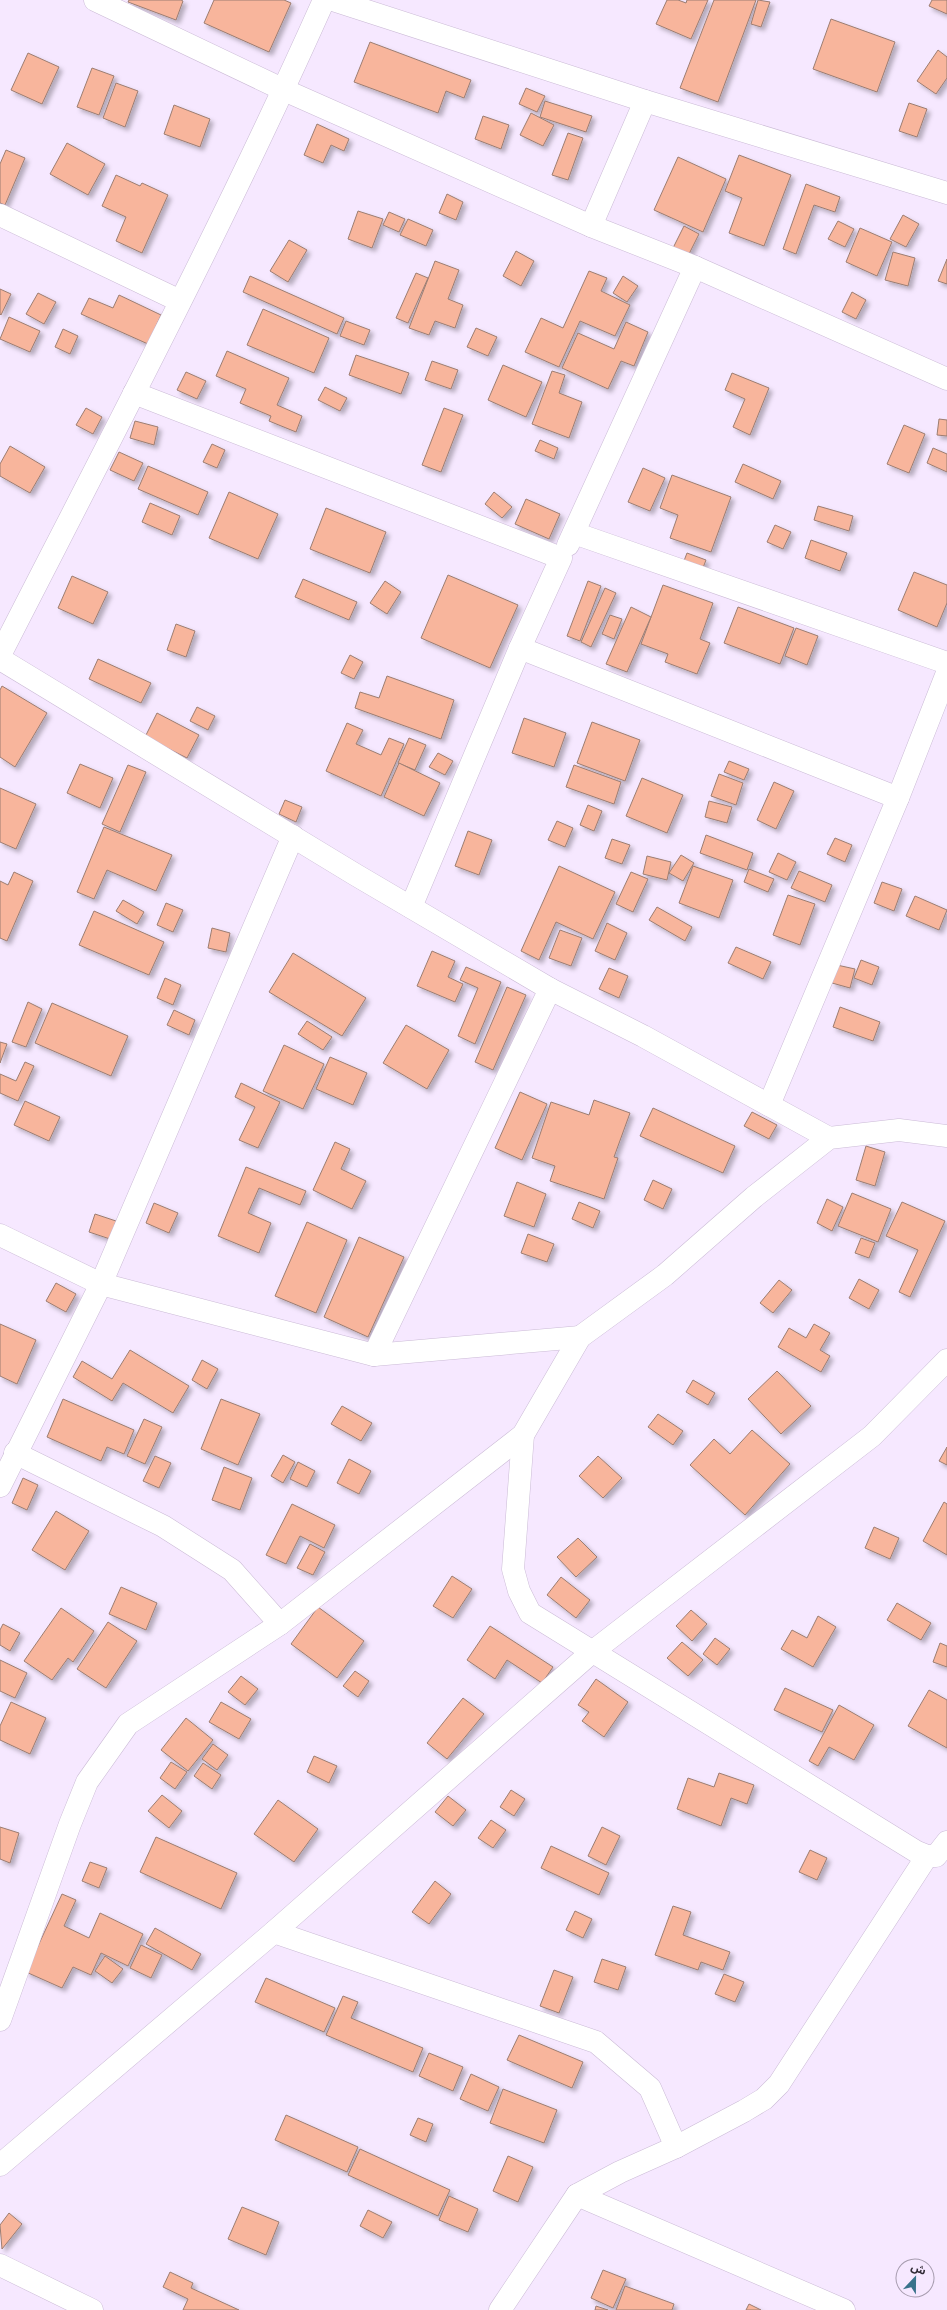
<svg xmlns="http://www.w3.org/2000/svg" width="947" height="2310" font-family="'Open Sans','Noto Sans Arabic',sans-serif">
<defs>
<filter id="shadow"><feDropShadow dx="3.5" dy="3.5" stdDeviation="2" flood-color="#0004"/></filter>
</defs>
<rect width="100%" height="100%" fill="#f6e8ff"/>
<g fill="#f8b59c" stroke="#9c7d71" filter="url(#shadow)">
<polygon points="129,0 181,0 183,1 176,20 128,2"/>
<polygon points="214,0 284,0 291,3 269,52 204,23"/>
<polygon points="667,0 678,0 686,3 687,0 708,0 691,39 656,24"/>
<polygon points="714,0 756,0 718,102 680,88"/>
<polygon points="758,0 770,2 761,27 751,24"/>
<polygon points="932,0 947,0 947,14 929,6"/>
<polygon points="831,19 895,42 877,92 813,69"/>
<polygon points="370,42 471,80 464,98 446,91 438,113 354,82"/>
<polygon points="938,50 947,57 947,78 936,94 917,81"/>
<polygon points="28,53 59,67 42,104 11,90"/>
<polygon points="92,68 114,76 99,115 77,107"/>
<polygon points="116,83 138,91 125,127 103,118"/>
<polygon points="526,88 545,96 537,112 519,104"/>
<polygon points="545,101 592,116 586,132 540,117"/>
<polygon points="909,103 927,109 917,137 899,131"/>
<polygon points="174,105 210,119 200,147 164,134"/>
<polygon points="531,113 554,125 543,146 520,135"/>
<polygon points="483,116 509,125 501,149 475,139"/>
<polygon points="317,124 349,139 344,151 331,145 323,163 304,155"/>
<polygon points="568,133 583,138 568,180 552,175"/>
<polygon points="67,143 105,164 88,195 50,174"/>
<polygon points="6,150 25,158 5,205 0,203 0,164"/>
<polygon points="739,155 791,175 764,246 729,233 742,198 725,191"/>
<polygon points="678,157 726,179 703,232 654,210"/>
<polygon points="116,175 140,186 142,183 168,195 142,253 116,241 126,217 102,206"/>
<polygon points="806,184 840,197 835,212 814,205 796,254 783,249"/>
<polygon points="447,194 463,202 456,220 439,213"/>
<polygon points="358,211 383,219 372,248 348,239"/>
<polygon points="389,212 405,219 399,232 383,225"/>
<polygon points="903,215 919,224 906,247 890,239"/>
<polygon points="408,219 433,230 426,246 400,235"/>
<polygon points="838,221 854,229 845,247 828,239"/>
<polygon points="684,226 699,234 688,256 673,248"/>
<polygon points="860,228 892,242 877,276 846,262"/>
<polygon points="289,240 307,250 288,282 270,271"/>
<polygon points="516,251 534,261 521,286 503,276"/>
<polygon points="893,252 915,258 908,286 885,280"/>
<polygon points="947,259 947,284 938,281"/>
<polygon points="435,261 459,270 448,299 463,305 455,328 435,321 429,335 409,328"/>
<polygon points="589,271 607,278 601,291 630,305 615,336 580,321 559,367 525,352 541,318 563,328"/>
<polygon points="416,273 428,278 408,323 396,318"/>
<polygon points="250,276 344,318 337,334 243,292"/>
<polygon points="623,276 638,286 627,302 613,293"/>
<polygon points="0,289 11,294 1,315 0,314"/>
<polygon points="852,292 866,300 856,319 842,312"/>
<polygon points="38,293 56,302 44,324 26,314"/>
<polygon points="119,295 161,315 148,344 81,314 89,298 113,308"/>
<polygon points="263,309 329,338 314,373 247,345"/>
<polygon points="9,317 40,331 30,352 0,339"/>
<polygon points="346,321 370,330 364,345 340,336"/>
<polygon points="626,322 648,332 634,366 621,361 608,389 562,368 578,333 614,349"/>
<polygon points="476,328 497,337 488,356 467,347"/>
<polygon points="63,329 78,336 70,354 55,347"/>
<polygon points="227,351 289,378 277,405 302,416 296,432 269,421 271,416 240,403 246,389 216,376"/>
<polygon points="356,355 409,373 401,394 349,375"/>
<polygon points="432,361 458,370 451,389 425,380"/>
<polygon points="503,365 542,382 526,417 488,400"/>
<polygon points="552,371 565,375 559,393 582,402 569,438 532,424"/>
<polygon points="186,372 206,381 197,399 177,390"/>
<polygon points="732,373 769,388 750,435 733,427 745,399 725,390"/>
<polygon points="325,387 347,398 340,411 318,400"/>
<polygon points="86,408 102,417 93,434 76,425"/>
<polygon points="444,408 463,415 441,472 422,465"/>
<polygon points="939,419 947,420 947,436 937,435"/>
<polygon points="135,421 158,427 154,445 130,438"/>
<polygon points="904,425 925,434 909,473 887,464"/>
<polygon points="540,440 558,448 554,459 535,451"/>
<polygon points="212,444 225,450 217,468 203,462"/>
<polygon points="10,446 45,467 30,493 0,476 0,464"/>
<polygon points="933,448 947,454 947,472 927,463"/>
<polygon points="119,452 143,463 134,481 110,470"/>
<polygon points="743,464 781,481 773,499 735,482"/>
<polygon points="148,466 208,492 198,515 138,489"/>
<polygon points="643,468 665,478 650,511 628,502"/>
<polygon points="672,475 731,497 711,552 670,538 678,515 660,508"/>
<polygon points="229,492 278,514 258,559 209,538"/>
<polygon points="494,492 512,507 502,518 485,504"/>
<polygon points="526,499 560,514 549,539 515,524"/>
<polygon points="150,503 180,516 172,535 142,522"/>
<polygon points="818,506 853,516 849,531 814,520"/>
<polygon points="326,508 386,532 370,573 310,549"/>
<polygon points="775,525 791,532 783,549 767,542"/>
<polygon points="811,540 847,553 840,571 805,558"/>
<polygon points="687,553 706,560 701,573 682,566"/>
<polygon points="914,572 947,585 947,603 937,627 898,610"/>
<polygon points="448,575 518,605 490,668 421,638"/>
<polygon points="72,576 108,592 93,624 58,608"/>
<polygon points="303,579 357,602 349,620 295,597"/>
<polygon points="385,581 401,592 387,614 370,603"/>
<polygon points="588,581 601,586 580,641 567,636"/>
<polygon points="663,585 713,603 700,639 710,643 697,674 665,662 668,654 641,644"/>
<polygon points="605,588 616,593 591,647 581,642"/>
<polygon points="631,607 651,617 627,672 606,664"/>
<polygon points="738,607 794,628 780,664 724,643"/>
<polygon points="610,615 622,619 614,639 602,634"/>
<polygon points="176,624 195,631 186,657 167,650"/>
<polygon points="796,628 818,636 807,665 785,656"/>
<polygon points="350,655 363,662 354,679 341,673"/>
<polygon points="98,659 151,683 141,703 89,679"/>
<polygon points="387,676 454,700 441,739 355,708 360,692 379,698"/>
<polygon points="2,686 47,713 15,767 0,757 0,690"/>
<polygon points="197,707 215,716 208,730 190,721"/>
<polygon points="157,713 199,735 187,758 145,737"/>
<polygon points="524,718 566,733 554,767 512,753"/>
<polygon points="592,722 640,740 625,781 577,763"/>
<polygon points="347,723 363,730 356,744 381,755 389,738 404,744 381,796 326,771"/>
<polygon points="409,738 426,745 415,770 398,763"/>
<polygon points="438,753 453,761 445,775 429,767"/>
<polygon points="729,761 749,769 744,780 724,772"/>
<polygon points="399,763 440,783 424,816 384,797"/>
<polygon points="80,764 113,778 100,808 67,793"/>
<polygon points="128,765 146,772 120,832 102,824"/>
<polygon points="574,765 621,782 614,804 566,787"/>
<polygon points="719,774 743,783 736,805 711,796"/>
<polygon points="642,778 683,795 667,833 626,816"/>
<polygon points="774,782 794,791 776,829 757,820"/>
<polygon points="0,788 36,804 16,849 0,842"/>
<polygon points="285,800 302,807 296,822 279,814"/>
<polygon points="709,801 732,807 727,823 705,817"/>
<polygon points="588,805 602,811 594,831 580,825"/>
<polygon points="557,821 573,828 565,847 548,840"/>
<polygon points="104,827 172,855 156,891 107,870 94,899 77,892"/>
<polygon points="468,831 492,840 479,875 455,866"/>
<polygon points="706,835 753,853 747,870 700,853"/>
<polygon points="835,838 852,845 845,862 827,854"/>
<polygon points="612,839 630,845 622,864 605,858"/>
<polygon points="778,853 796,862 787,880 769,872"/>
<polygon points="681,855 694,863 683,881 669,873"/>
<polygon points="647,856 671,862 667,880 643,874"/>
<polygon points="559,866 615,892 593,939 556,922 539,960 521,951"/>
<polygon points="693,866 733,880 719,918 679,903"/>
<polygon points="749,869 774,879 768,892 744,882"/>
<polygon points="799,871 832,885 825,902 791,888"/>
<polygon points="14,872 33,881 7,941 0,938 0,881 8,885"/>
<polygon points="631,872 648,879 633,912 616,904"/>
<polygon points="882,882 902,889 894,911 874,903"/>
<polygon points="788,895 815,904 800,945 773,935"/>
<polygon points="915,896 947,910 939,930 906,916"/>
<polygon points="123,900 144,912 137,924 116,911"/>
<polygon points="166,903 183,910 173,932 157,925"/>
<polygon points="657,907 692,927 685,941 649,920"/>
<polygon points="94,911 164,942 149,975 79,945"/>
<polygon points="607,923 627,933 615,960 595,951"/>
<polygon points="212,928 230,933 226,952 208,948"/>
<polygon points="560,930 582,938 571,966 549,958"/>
<polygon points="736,947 771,962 763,979 728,963"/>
<polygon points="432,951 455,961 448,977 463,984 455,1002 417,986"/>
<polygon points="293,953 366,998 342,1036 269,992"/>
<polygon points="861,960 879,967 872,985 854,978"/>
<polygon points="837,965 855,969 850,988 832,983"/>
<polygon points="466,967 501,982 475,1044 458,1036 478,988 460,980"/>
<polygon points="609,968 628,976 619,998 599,989"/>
<polygon points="165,978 181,985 173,1005 157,998"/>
<polygon points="507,987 526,995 493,1070 475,1062"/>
<polygon points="28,1002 42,1009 26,1047 12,1042"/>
<polygon points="52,1003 128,1036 111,1076 35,1043"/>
<polygon points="840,1007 880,1022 873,1041 833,1027"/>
<polygon points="174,1010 195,1020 189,1035 167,1025"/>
<polygon points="307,1021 332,1037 323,1050 298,1034"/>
<polygon points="406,1025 449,1050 427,1089 383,1063"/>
<polygon points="0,1042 7,1044 0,1063"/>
<polygon points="284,1045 324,1064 303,1109 263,1091"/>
<polygon points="330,1057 367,1073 353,1105 316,1089"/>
<polygon points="25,1062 34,1066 18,1101 0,1093 0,1074 16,1081"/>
<polygon points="241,1083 280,1102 258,1148 239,1140 255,1107 235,1097"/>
<polygon points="520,1092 547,1104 522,1160 495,1148"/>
<polygon points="594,1100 630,1113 614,1157 618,1158 604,1199 550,1181 555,1166 532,1158 551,1102 589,1115"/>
<polygon points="25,1101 60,1117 49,1141 14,1125"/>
<polygon points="653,1108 735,1146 723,1173 640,1136"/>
<polygon points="752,1112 777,1125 769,1139 744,1126"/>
<polygon points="335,1142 350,1149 341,1169 366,1181 352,1209 313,1190"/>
<polygon points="866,1146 885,1152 875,1186 856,1180"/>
<polygon points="246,1167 306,1191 300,1205 259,1188 248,1213 271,1223 259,1253 218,1236"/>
<polygon points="653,1180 672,1189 663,1209 644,1200"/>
<polygon points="517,1182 546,1194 534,1227 504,1216"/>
<polygon points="852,1193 891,1209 878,1242 838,1226"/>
<polygon points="827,1199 843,1207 832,1231 817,1223"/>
<polygon points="579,1202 600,1211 593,1228 572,1219"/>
<polygon points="902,1202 945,1221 910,1297 899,1292 918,1250 886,1236"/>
<polygon points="154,1203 178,1213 169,1233 146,1223"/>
<polygon points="95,1214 116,1221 110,1239 89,1232"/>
<polygon points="307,1222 347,1240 316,1313 275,1296"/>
<polygon points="528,1234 554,1244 547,1262 521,1253"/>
<polygon points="359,1237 404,1257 368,1337 324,1317"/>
<polygon points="861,1238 875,1243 869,1258 855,1253"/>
<polygon points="859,1279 879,1290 869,1309 849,1298"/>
<polygon points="779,1280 792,1290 773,1313 760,1303"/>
<polygon points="56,1283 76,1294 66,1312 46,1301"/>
<polygon points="0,1324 36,1340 17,1384 0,1376"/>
<polygon points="814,1324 830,1333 820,1350 830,1356 821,1372 778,1347 789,1328 806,1338"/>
<polygon points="130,1350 189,1386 173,1413 123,1383 112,1401 73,1377 82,1361 112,1379"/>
<polygon points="202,1360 218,1369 207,1389 192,1380"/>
<polygon points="777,1371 811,1406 781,1434 748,1399"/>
<polygon points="693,1380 715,1393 708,1405 686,1392"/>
<polygon points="63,1399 134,1430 124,1454 107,1447 101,1461 47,1437"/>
<polygon points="221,1399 260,1414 238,1465 201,1449"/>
<polygon points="342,1406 372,1423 361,1441 331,1424"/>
<polygon points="658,1414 683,1431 673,1445 648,1427"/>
<polygon points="144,1419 162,1427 145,1464 127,1456"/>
<polygon points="752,1430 790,1464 745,1515 690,1465 714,1439 730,1454"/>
<polygon points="947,1447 947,1465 939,1461"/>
<polygon points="283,1455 295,1462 283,1483 271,1476"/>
<polygon points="155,1456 171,1463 159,1488 143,1481"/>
<polygon points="598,1456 622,1478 603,1498 579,1476"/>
<polygon points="349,1459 371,1471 359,1494 337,1483"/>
<polygon points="298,1462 315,1471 307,1487 290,1479"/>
<polygon points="224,1467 252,1478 240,1510 212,1500"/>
<polygon points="23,1478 38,1485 27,1510 12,1503"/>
<polygon points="944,1502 947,1504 947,1555 923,1541"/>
<polygon points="292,1504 335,1525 324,1548 300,1536 286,1564 266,1555"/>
<polygon points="56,1511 89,1531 65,1570 32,1550"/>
<polygon points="874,1527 899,1538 890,1559 865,1548"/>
<polygon points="578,1538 597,1557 576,1577 557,1557"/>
<polygon points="310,1544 325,1552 313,1575 297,1568"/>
<polygon points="452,1576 472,1589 453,1618 433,1606"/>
<polygon points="561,1577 590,1600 576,1618 547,1595"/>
<polygon points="121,1587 157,1603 146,1630 109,1614"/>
<polygon points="897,1603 931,1623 921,1640 887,1620"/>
<polygon points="318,1607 364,1641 337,1678 291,1644"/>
<polygon points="61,1608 94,1631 73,1662 68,1658 52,1680 24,1661"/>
<polygon points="691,1610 707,1624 692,1641 676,1626"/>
<polygon points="818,1616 836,1627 813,1667 781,1649 792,1630 807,1638"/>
<polygon points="108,1622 137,1641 106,1688 77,1669"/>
<polygon points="3,1624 20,1633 10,1651 0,1645 0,1630"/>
<polygon points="490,1626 553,1667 542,1683 507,1660 495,1679 467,1660"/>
<polygon points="715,1638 730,1649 717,1665 703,1654"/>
<polygon points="682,1642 703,1660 688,1676 667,1658"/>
<polygon points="940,1643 947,1646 947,1667 933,1662"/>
<polygon points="0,1660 27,1673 15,1698 0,1691"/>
<polygon points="355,1671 369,1681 358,1697 343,1686"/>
<polygon points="241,1676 258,1689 245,1705 228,1692"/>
<polygon points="596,1679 628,1702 604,1737 582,1721 589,1712 578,1705"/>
<polygon points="785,1688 833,1710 822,1732 774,1710"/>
<polygon points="929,1690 947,1700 947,1748 908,1726"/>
<polygon points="463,1698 484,1714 447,1759 427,1743"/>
<polygon points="11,1702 46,1718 30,1754 0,1740 0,1726"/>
<polygon points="221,1702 251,1719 239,1739 209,1722"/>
<polygon points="839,1705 874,1725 854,1760 829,1747 818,1766 809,1761"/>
<polygon points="186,1718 213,1740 188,1771 161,1750"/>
<polygon points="213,1744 228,1755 217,1770 202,1759"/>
<polygon points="314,1756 337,1766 329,1783 307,1772"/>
<polygon points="171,1762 187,1772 175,1789 160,1778"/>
<polygon points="203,1763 221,1775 212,1789 194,1776"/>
<polygon points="719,1773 754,1785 747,1804 731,1798 721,1826 677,1809 688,1778 714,1787"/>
<polygon points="511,1790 525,1799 514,1816 500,1807"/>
<polygon points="162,1795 182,1811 169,1828 148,1811"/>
<polygon points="448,1796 466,1810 453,1826 435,1812"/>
<polygon points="278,1800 318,1829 294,1862 254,1834"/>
<polygon points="491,1820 506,1830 493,1848 478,1838"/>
<polygon points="0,1827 19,1833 10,1863 0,1859"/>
<polygon points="602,1827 620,1836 606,1865 588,1856"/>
<polygon points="156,1837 237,1873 221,1909 140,1872"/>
<polygon points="551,1846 609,1873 599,1895 541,1868"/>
<polygon points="810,1850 827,1858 817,1880 799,1872"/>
<polygon points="90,1862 107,1868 99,1888 82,1881"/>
<polygon points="435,1881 451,1894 429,1924 412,1912"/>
<polygon points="62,1894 76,1900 64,1926 89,1938 100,1913 143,1934 128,1966 101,1953 91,1975 73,1967 62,1988 26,1972"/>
<polygon points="673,1906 691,1912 683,1935 730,1952 723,1970 701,1962 698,1970 655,1955"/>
<polygon points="575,1911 592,1919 583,1938 566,1930"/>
<polygon points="155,1928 201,1954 192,1970 146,1944"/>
<polygon points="141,1945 162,1955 151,1978 130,1968"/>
<polygon points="105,1956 123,1969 112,1983 95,1971"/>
<polygon points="602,1959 626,1967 618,1990 594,1982"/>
<polygon points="554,1970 573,1977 559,2013 540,2006"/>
<polygon points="724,1974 744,1982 735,2002 715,1994"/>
<polygon points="266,1978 335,2008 324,2032 255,2002"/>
<polygon points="343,1996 358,2002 351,2018 423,2048 413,2072 326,2035"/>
<polygon points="519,2035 583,2062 572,2088 507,2060"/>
<polygon points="429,2053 463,2067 453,2091 419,2076"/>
<polygon points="471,2074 499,2087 488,2111 460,2099"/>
<polygon points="503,2089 557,2110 544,2143 490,2123"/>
<polygon points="286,2115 358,2147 347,2172 275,2140"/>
<polygon points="418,2118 433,2124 426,2142 410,2135"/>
<polygon points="360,2149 450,2190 438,2216 348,2175"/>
<polygon points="508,2156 533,2167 518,2202 493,2191"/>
<polygon points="449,2196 478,2209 468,2232 439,2220"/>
<polygon points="242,2207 279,2222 266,2255 228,2239"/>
<polygon points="368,2210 392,2222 383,2238 360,2226"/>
<polygon points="9,2213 22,2224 2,2249 0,2225"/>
<polygon points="603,2270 626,2279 613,2308 591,2298"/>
<polygon points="170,2272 193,2283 191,2288 239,2310 183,2310 188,2299 163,2287"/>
<polygon points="625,2286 674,2304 672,2310 616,2310"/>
<polygon points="749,2304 761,2310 746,2310"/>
<polygon points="596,2306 608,2310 595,2310"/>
</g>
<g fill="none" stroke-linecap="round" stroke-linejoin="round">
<g stroke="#cbbbd6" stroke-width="23">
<g id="minor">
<polyline points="95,0 284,90 591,226 695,267 947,379"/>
<polyline points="333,0 645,101 947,193"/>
<polyline points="0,215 180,301"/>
<polyline points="591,226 645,101"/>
<polyline points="134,393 561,558 520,648 898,798"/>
<polyline points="574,533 947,663"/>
<polyline points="568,545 695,267"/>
<path d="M0,655c111,-217 225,-433 324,-655"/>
<polyline points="0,659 356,875 550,989 643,1036 829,1138"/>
<polyline points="293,836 101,1284 374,1355 580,1337"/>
<polyline points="411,907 520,648"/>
<polyline points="769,1105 898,798 947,673"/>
<polyline points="0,1235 101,1284 0,1486"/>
<polyline points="374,1355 550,989"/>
<polyline points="523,1435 513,1569 519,1591 530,1613 917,1852 927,1856 936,1856 947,1842"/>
<polyline points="15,1453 163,1526 232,1570 280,1624"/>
<polyline points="274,1932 596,2042 650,2088 676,2147"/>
<polyline points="0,2020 70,1824 87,1782 128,1724 280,1624 523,1435 580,1337 665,1275 754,1197 829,1138 899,1130 947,1136"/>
<polyline points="0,2165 274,1932 592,1652 872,1436 947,1360"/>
<polyline points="577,2195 844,2310"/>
<polyline points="0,2265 92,2310"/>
<polyline points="500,2310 577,2195 620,2172 676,2147 744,2111 764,2099 779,2084 927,1856"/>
</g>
</g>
<use href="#minor" stroke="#fff" stroke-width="22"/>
</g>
<g transform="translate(915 2278) rotate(22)"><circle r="19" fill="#f6e8ff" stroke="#a79caf"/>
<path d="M0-3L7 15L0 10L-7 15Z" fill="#38728b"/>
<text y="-6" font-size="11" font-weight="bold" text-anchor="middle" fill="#312b36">ش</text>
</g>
</svg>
